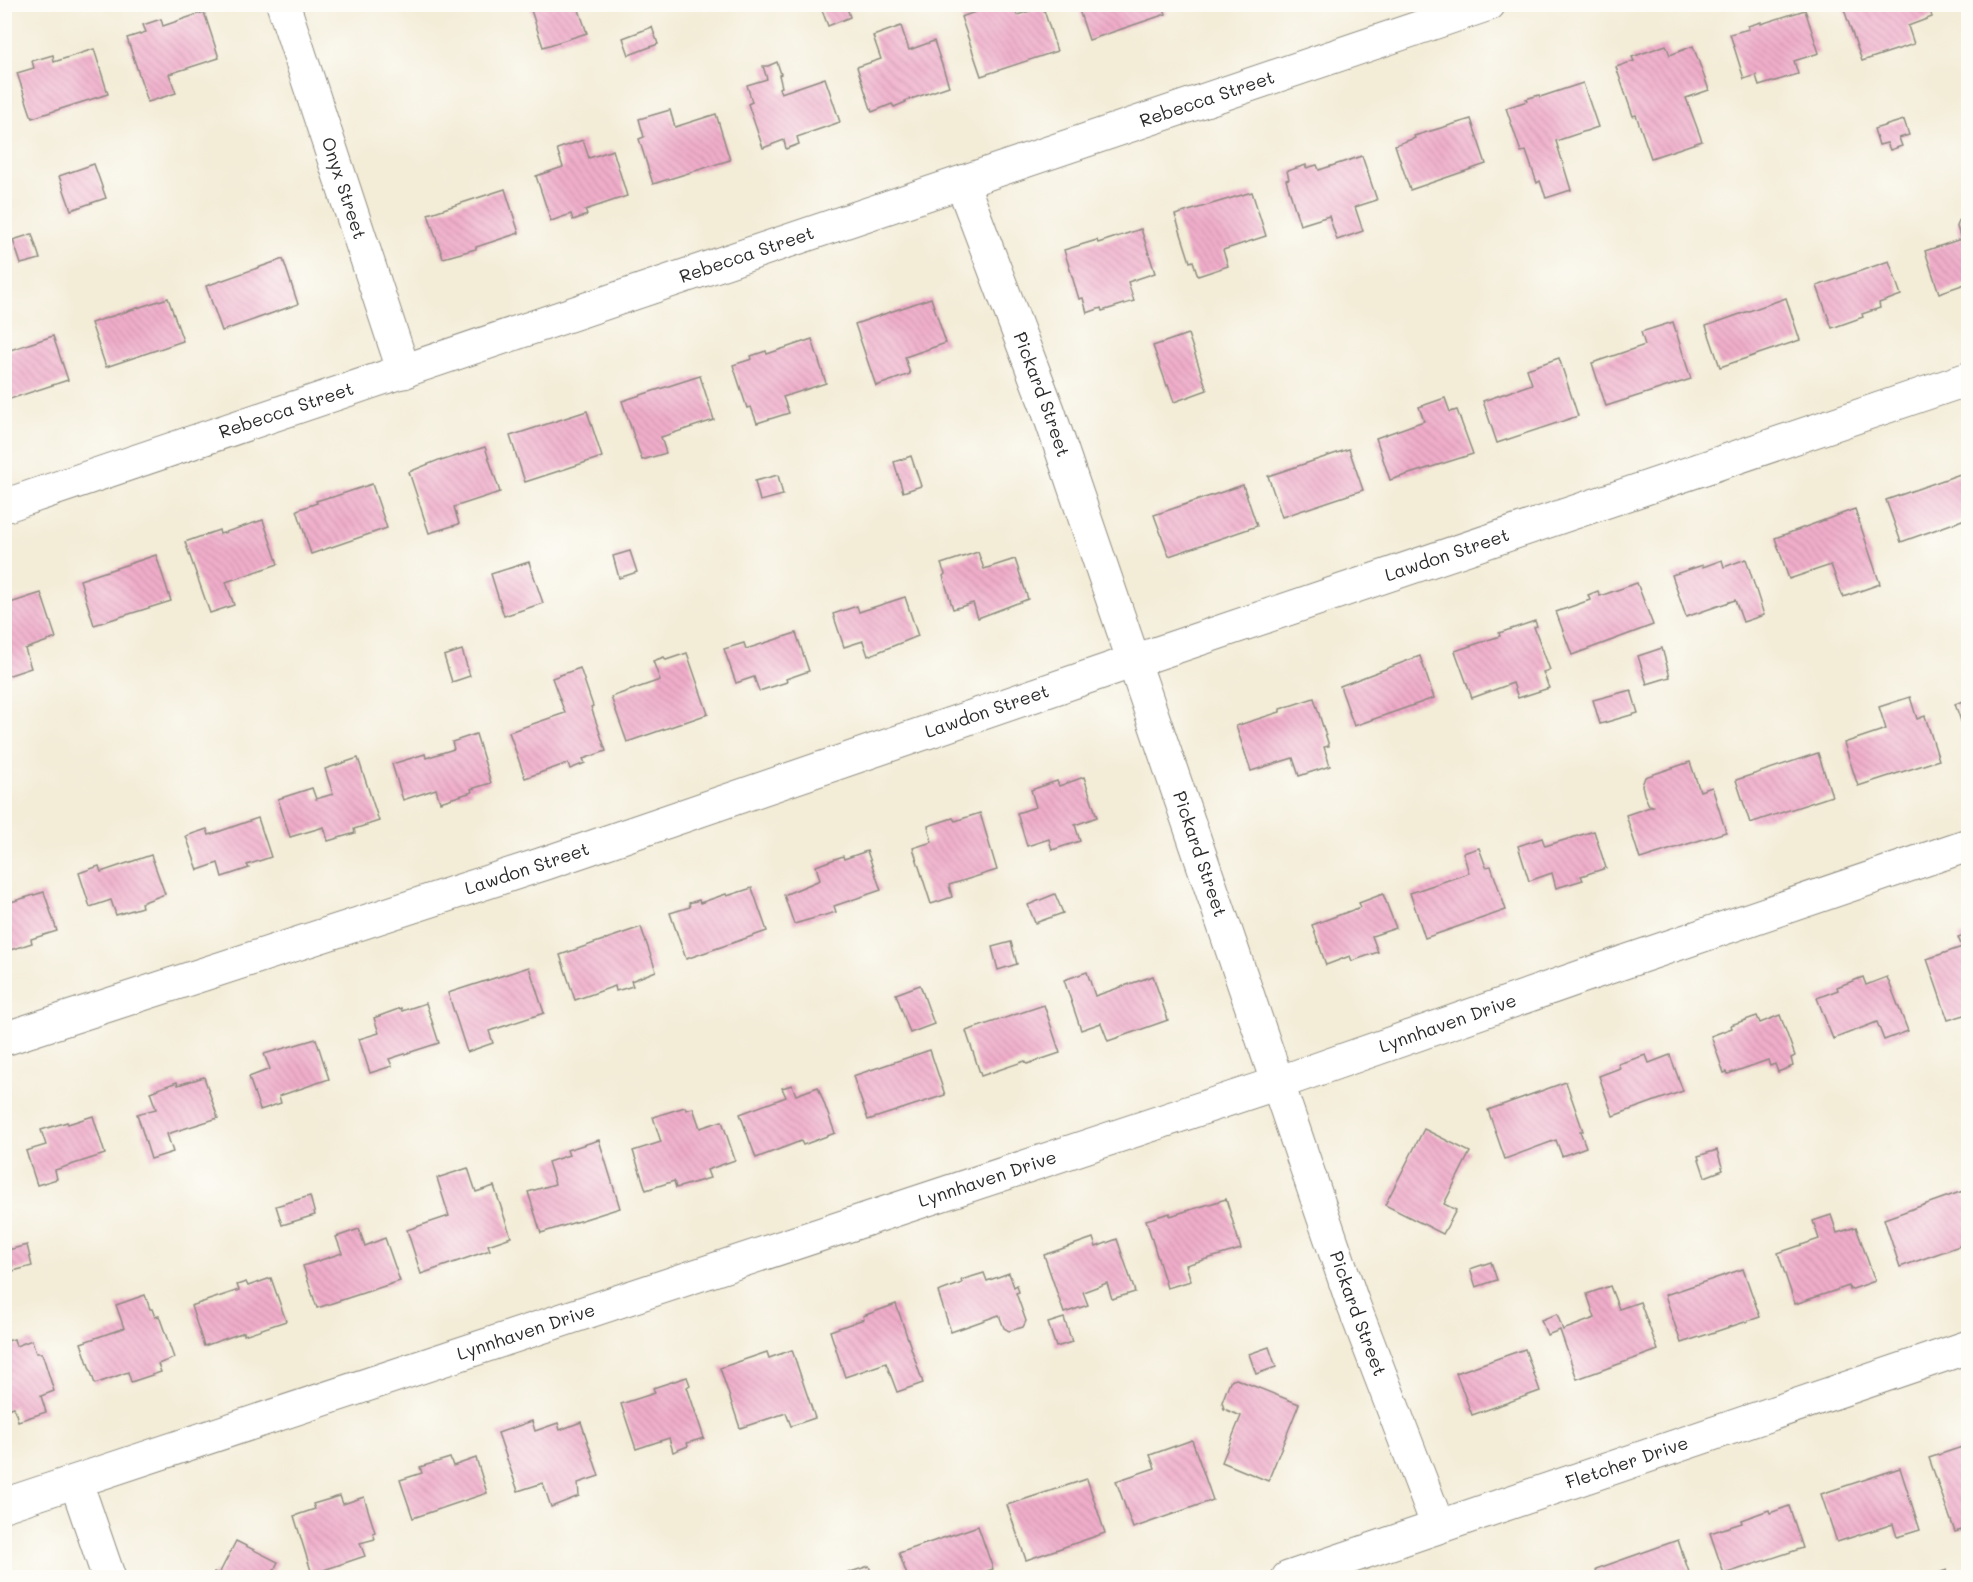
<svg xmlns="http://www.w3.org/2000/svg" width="1973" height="1582" font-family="Mali,sans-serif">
<defs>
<pattern id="building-back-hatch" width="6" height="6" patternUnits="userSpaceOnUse" patternTransform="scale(1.5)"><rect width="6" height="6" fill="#f0adca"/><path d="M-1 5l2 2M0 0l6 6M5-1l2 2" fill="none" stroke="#ce95ae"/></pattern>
</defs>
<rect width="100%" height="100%" fill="#fdfcf7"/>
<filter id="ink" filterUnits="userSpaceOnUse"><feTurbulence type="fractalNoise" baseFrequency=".0167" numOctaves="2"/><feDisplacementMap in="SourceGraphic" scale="12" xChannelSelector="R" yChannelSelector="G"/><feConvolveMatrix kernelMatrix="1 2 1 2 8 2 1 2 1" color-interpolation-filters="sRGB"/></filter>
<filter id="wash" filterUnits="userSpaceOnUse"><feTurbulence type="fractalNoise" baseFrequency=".008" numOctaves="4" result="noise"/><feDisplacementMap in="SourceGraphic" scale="24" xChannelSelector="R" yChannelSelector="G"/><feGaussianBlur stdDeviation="1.35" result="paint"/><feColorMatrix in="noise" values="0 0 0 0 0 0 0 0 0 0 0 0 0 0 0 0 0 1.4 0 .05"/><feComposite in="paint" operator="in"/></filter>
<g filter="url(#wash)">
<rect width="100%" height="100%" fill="#f3ecd7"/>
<g id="blocks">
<g fill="url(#building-back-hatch)">
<polygon points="538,4 577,4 587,33 543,47 530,7"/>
<polygon points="822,4 846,4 850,17 828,26 820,5"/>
<polygon points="998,4 1013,4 1017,15 1043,7 1057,51 981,76 961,17"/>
<polygon points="1077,4 1162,4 1166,14 1089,40"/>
<polygon points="1842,4 1928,4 1932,17 1908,26 1914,44 1862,61"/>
<polygon points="1805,10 1819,53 1794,61 1798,74 1759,86 1756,75 1744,79 1730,34 1749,29 1748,26 1761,22 1761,24"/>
<polygon points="204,12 219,58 169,74 176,93 148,102 127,38 146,32 143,25 161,19 163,26"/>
<polygon points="901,26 909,50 934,41 949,86 905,101 906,102 894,107 892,104 872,112 857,67 881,59 873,36"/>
<polygon points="652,27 658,44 629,55 623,38"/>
<polygon points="1666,45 1670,55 1693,46 1709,90 1686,98 1702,141 1651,158 1636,115 1633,116 1616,67 1634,61 1632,57"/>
<polygon points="94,49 108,94 32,118 17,73 34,68 32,61 53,55 54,62"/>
<polygon points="777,62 781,74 779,75 782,87 779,88 781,93 825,78 840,122 797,137 799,144 786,149 784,140 763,148 748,104 752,102 747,85 767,79 763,66 768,66"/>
<polygon points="1583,83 1598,127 1556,141 1571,190 1546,198 1540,181 1537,183 1526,151 1521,152 1506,108 1527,101 1526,99 1539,95 1540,97"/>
<polygon points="670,110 675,127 716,114 730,160 653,184 639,139 644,137 639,119"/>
<polygon points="1471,119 1486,164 1410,190 1395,145 1415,138 1414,136"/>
<polygon points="1904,120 1909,135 1899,138 1902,146 1890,150 1887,143 1879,145 1874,129"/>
<polygon points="583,140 589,158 613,150 627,196 585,210 587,215 573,220 571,214 551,221 536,176 563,167 557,149"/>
<polygon points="1362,156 1377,200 1355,207 1363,231 1337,240 1329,216 1300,225 1286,180 1289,179 1287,171 1306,165 1306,168 1317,165 1319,170"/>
<polygon points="94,164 106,198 71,210 59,176"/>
<polygon points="505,189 519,233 476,247 476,249 443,258 428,214"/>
<polygon points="1252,192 1266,236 1223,250 1228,266 1198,276 1193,261 1190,262 1175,215"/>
<polygon points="1968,218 1968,283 1939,293 1925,251 1961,239 1957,227 1959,220"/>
<polygon points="1141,229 1155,273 1128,282 1134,301 1102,311 1101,308 1087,313 1083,298 1079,299 1064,250 1097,240 1098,243"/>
<polygon points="32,234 40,259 21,264 13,240"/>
<polygon points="283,259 298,304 222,331 206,286"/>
<polygon points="1889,261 1901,295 1879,303 1880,308 1862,314 1863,317 1832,328 1817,286"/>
<polygon points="168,298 183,341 106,367 91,323"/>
<polygon points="931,298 946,343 905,357 910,374 876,386 855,324"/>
<polygon points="1786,298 1800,340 1720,367 1706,326"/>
<polygon points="1673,322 1691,379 1606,406 1592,363 1645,345 1641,332"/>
<polygon points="1188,334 1207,390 1174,402 1168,385 1167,386 1153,346"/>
<polygon points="53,336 68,380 4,401 4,352"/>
<polygon points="812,339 826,383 783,397 789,413 757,423 751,407 747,408 733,365 752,359 751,356 766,351 767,354"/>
<polygon points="1559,358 1578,416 1497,443 1483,401 1532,384 1527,369"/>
<polygon points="700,376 714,420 661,437 666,453 642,460 622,401"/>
<polygon points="1445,398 1450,412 1457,410 1473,454 1390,480 1376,438 1424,421 1419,407"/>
<polygon points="587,411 602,457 525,482 510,436"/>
<polygon points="485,447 500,492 454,507 459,524 429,533 409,472 441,459 441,461"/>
<polygon points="1349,449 1363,490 1282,517 1268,476"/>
<polygon points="911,456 921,486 903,492 894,462"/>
<polygon points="1966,472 1968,478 1968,518 1901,542 1886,500"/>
<polygon points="778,475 783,495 760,501 755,481"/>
<polygon points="372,484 387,528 311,554 297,510 317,503 316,501 329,497 330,498"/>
<polygon points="1243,485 1257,526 1169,556 1154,515"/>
<polygon points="1855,509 1880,584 1843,597 1831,565 1789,579 1775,538"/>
<polygon points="263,520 278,564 226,582 234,605 210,613 185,542 219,530 220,534"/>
<polygon points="630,551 637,572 619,578 613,556"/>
<polygon points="978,552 984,569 1015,559 1028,599 978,618 973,603 953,609 943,576 945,574 941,564"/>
<polygon points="156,555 171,601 94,625 80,580"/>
<polygon points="1746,559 1764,615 1743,622 1735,600 1686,617 1672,575 1703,565 1703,567 1722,560 1724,567"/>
<polygon points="529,562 543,603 504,616 491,574"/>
<polygon points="1637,583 1653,625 1572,655 1556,612 1590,600 1588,595 1598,591 1600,596"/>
<polygon points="41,593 56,638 25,649 31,668 4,677 4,605"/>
<polygon points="905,597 918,636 868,656 863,641 844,647 833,614 857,606 859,612"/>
<polygon points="1535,621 1537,626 1534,627 1550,670 1543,672 1549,688 1518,698 1513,683 1472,698 1455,651 1500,636 1499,633"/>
<polygon points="796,633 809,671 786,679 787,682 759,691 754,677 736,683 724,649 744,643 746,649"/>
<polygon points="1662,648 1670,677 1647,684 1638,656"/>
<polygon points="462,650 470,676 452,682 444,656"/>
<polygon points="687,653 708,714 627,742 611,697 660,680 653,661 664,657 666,660"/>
<polygon points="1420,656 1434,698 1354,726 1340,686"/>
<polygon points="580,668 593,706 591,707 606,751 583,759 585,763 570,769 568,763 525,778 509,732 565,713 552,678"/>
<polygon points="1631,690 1638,713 1600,724 1593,700"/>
<polygon points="1910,697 1917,719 1925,716 1939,760 1858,786 1844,743 1886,729 1879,707"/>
<polygon points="1314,698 1329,746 1324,747 1330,766 1299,776 1293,758 1251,771 1236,726 1280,712 1280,709"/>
<polygon points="1968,699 1968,734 1966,735 1955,704"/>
<polygon points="476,734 491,783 471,789 472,792 440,802 436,789 403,800 392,764 425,754 426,758 454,749 452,742"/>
<polygon points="1818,753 1832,796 1750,823 1736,780"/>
<polygon points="358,758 379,821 354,829 355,833 328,841 324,827 290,837 278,799 312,788 316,799 333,794 325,769"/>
<polygon points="1690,762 1700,791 1712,787 1726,832 1640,859 1626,815 1653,806 1649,805 1644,794 1642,785 1645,777"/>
<polygon points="1084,777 1097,817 1075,825 1080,841 1052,850 1049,839 1027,846 1017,813 1036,807 1031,790 1057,781 1059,786"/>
<polygon points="980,813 997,870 949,885 952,897 931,904 913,848 932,842 928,826 953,818 955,821"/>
<polygon points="258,818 271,857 247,865 249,868 222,877 218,863 198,870 186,836 207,829 209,835"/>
<polygon points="1594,831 1606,868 1581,876 1583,880 1556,888 1552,873 1529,881 1518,846 1542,838 1545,846"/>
<polygon points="1479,848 1486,867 1491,866 1506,910 1425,938 1410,893 1469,873 1463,853"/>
<polygon points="867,851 881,890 834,906 836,912 794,924 784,895 820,880 816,866 843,856 844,859"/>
<polygon points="151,855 165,894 141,903 142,907 116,915 111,900 90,907 79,873 99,866 101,872"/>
<polygon points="752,888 767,931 686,959 670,913 690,907 689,903 699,900 700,903 726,894 727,896"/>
<polygon points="44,892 57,931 31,939 32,943 7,951 4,943 4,904"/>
<polygon points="1055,894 1063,913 1035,923 1028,905"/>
<polygon points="1383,894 1396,928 1372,936 1378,952 1352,961 1350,956 1326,965 1312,925 1361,907 1359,903"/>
<polygon points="641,927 656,971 631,981 633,986 616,991 615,986 575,1000 560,955"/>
<polygon points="1968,934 1968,1014 1948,1020 1927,959 1962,947 1958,937"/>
<polygon points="1011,942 1017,964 998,970 992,947"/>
<polygon points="529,967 544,1013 489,1031 493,1043 467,1052 448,993"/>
<polygon points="1087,972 1095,996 1153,976 1168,1020 1108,1041 1101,1023 1081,1030 1064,980"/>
<polygon points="1863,977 1866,985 1887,977 1908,1031 1884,1040 1877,1022 1833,1039 1817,998 1838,990 1837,987"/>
<polygon points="920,985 934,1024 910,1033 896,994"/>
<polygon points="426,1003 439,1043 389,1059 392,1066 370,1073 359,1039 379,1033 374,1018 401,1008 402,1011"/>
<polygon points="1044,1005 1060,1053 1027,1064 1025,1061 981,1076 966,1031"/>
<polygon points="1780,1015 1795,1056 1791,1058 1793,1066 1778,1072 1775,1064 1770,1066 1768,1060 1728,1074 1727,1072 1724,1073 1711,1036 1732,1028 1731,1025 1757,1016 1760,1023"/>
<polygon points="316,1039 329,1079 279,1096 281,1103 260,1110 249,1077 270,1069 264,1054"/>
<polygon points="930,1050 945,1095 868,1120 853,1076"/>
<polygon points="1646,1055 1649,1063 1670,1055 1683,1091 1613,1116 1599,1076 1620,1068 1618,1064"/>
<polygon points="204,1077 218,1118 167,1134 173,1152 151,1159 137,1114 156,1109 150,1092 177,1082 178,1085"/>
<polygon points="1566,1082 1583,1131 1580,1131 1586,1147 1562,1156 1556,1140 1505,1159 1488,1110"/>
<polygon points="792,1085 796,1095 818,1087 835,1133 803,1145 801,1141 756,1158 740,1114 786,1097 782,1088"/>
<polygon points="685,1107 686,1110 693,1108 700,1128 722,1121 735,1160 707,1170 710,1178 676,1188 674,1181 646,1190 633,1151 661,1142 653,1117"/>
<polygon points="93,1116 105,1154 55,1170 57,1179 37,1185 26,1151 46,1145 41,1130 67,1122 68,1124"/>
<polygon points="1424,1129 1470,1152 1444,1204 1456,1210 1443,1234 1385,1205"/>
<polygon points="599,1140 620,1208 541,1233 528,1192 555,1184 548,1162 569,1155 567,1150"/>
<polygon points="1717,1150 1723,1170 1705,1177 1698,1156"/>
<polygon points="468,1168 476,1192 494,1186 511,1237 488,1245 490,1250 421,1274 407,1230 449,1216 437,1178"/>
<polygon points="1963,1191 1968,1207 1968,1243 1900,1267 1884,1219"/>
<polygon points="310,1196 315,1215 282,1225 276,1206"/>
<polygon points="1226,1199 1241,1249 1186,1265 1191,1281 1167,1288 1146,1220 1170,1213 1170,1216"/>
<polygon points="1831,1215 1837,1233 1856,1227 1875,1281 1850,1290 1849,1286 1795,1304 1778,1253 1819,1239 1813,1221"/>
<polygon points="359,1229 365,1246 385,1238 400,1281 317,1308 303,1266 342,1253 336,1237"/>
<polygon points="1093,1238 1096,1247 1117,1239 1135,1292 1112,1299 1107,1283 1083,1292 1088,1305 1064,1313 1044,1255"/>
<polygon points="27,1245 32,1266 13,1271 8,1250"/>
<polygon points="1491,1262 1497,1280 1476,1287 1470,1269"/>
<polygon points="1743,1269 1760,1317 1681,1343 1665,1295"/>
<polygon points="984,1273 987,1281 1009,1273 1014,1287 1017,1285 1019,1292 1016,1293 1026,1321 1023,1327 1009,1331 1004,1328 999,1315 951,1332 938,1292 962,1283 961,1280"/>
<polygon points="271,1278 286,1321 244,1335 244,1332 204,1346 191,1306 239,1290 237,1285 246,1282 248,1286"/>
<polygon points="1610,1286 1619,1309 1640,1302 1658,1350 1577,1379 1560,1330 1547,1335 1541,1320 1557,1314 1563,1330 1595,1318 1587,1294"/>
<polygon points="145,1295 150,1309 152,1309 155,1317 159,1316 174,1358 158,1364 161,1372 131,1382 128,1372 95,1384 81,1343 124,1328 116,1305"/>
<polygon points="896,1304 923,1383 897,1392 886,1363 845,1377 830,1331 864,1319 863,1316"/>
<polygon points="1064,1318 1072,1342 1056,1347 1048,1323"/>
<polygon points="14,1339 16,1346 32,1340 36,1353 42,1353 54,1391 41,1396 46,1412 18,1421 14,1407 4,1410 4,1363 6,1363 4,1342"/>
<polygon points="1269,1347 1276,1367 1256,1374 1249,1354"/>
<polygon points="1525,1349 1540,1391 1472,1415 1456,1373"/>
<polygon points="792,1350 815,1418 791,1426 786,1413 740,1428 720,1368 767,1352 769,1358"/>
<polygon points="687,1377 690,1385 687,1387 704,1438 687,1443 688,1446 673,1452 669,1438 636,1449 621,1404 655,1393 653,1388"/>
<polygon points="1236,1379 1299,1404 1268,1481 1222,1462 1241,1416 1224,1409 1222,1402 1230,1381"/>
<polygon points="532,1421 535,1431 558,1423 560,1430 581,1422 599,1476 578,1483 579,1496 551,1507 543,1483 518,1491 498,1433"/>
<polygon points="1192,1440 1213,1500 1133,1528 1116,1481 1155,1468 1150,1455"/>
<polygon points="1968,1445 1968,1528 1955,1532 1929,1458"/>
<polygon points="450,1458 453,1466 476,1458 487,1493 413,1518 400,1480 422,1473 420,1467"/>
<polygon points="1900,1468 1920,1530 1897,1537 1893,1524 1837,1542 1821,1494"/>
<polygon points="1087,1479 1105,1533 1026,1560 1007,1505"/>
<polygon points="340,1496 343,1504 364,1497 375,1532 373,1533 375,1539 360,1543 365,1556 312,1574 294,1516 315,1509 313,1504"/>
<polygon points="1789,1506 1803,1548 1724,1574 1710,1533 1742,1523 1741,1520 1769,1510 1770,1513"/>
<polygon points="978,1526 993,1569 973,1576 974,1578 908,1578 899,1553"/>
<polygon points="1678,1540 1691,1578 1598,1578 1596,1569"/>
<polygon points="236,1541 278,1562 270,1578 212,1578 214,1572 219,1574"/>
<polygon points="869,1566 873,1578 835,1578 835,1577"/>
<polygon points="1947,1570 1950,1578 1927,1578 1927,1577"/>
</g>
</g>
</g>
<g filter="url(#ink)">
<use href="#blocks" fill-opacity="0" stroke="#8f8c81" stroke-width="1.5"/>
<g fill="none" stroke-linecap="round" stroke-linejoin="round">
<g stroke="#8f8c81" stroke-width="35">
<g id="street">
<path id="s1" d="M283,4l121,368"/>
<path id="s2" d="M962,183l86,227 304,891 86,225"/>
<path id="s3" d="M4,506l1485,-502"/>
<path id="s4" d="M4,1039l542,-176 588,-202 834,-282"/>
<polyline points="76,1482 109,1578"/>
<path id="s5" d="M4,1505l1274,-422 320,-112 370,-126"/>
<path id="s6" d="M1288,1578l680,-231"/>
</g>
</g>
<use href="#street" stroke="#fff" stroke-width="33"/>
</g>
</g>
<g text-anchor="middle" stroke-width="6" stroke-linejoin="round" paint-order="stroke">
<g font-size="18" fill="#2b2b2b" stroke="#fdfcf7">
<text dy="6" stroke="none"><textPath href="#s3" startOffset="1270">Rebecca Street</textPath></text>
<text dy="6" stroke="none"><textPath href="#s1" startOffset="194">Onyx Street</textPath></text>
<text dy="6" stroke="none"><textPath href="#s3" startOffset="784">Rebecca Street</textPath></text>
<text dy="6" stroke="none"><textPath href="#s2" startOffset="226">Pickard Street</textPath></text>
<text dy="6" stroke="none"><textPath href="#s3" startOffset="298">Rebecca Street</textPath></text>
<text dy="6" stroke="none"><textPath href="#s4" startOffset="1522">Lawdon Street</textPath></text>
<text dy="6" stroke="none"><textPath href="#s4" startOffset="1036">Lawdon Street</textPath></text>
<text dy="6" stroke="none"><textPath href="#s2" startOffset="712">Pickard Street</textPath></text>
<text dy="6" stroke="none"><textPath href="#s4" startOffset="550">Lawdon Street</textPath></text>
<text dy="6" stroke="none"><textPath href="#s5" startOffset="1522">Lynnhaven Drive</textPath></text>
<text dy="6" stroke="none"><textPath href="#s5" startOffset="1036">Lynnhaven Drive</textPath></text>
<text dy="6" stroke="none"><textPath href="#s2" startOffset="1198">Pickard Street</textPath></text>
<text dy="6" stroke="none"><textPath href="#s5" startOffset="550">Lynnhaven Drive</textPath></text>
<text dy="6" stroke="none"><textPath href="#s6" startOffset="358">Fletcher Drive</textPath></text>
</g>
</g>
<rect width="1973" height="1582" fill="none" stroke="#fdfcf7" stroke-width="24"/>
</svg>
